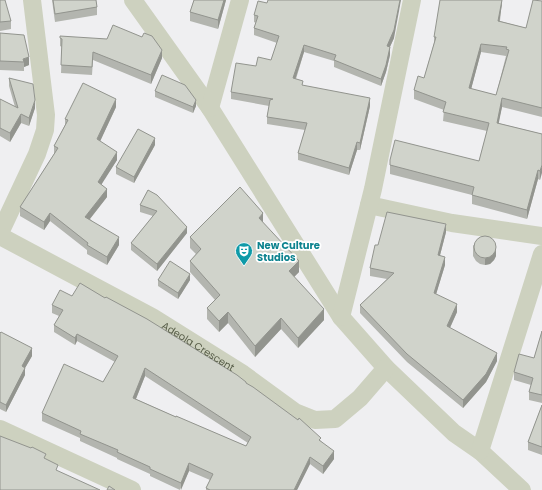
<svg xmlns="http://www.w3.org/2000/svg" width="542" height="490" font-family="Poppins,sans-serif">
<rect width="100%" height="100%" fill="#efeff1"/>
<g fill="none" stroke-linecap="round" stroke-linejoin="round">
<g stroke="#cdd1bf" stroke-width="18">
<polyline points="133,0 210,108 341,317 386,368 454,433 480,451 522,490"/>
<polyline points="210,108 240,0"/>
<polyline points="369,205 452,223 542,236"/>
<polyline points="0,233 37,154 45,130 46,115 32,0"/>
<path id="s1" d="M0,236l152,81 91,57 52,38 20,8 20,-1 25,-21 26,-30"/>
<polyline points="341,317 373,189 412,0"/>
<polyline points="0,429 132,490"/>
<polyline points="480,451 542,254"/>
</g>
</g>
<g fill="#b3b5af" fill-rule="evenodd">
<polygon points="0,0 11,21 11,29 0,31"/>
<polygon points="52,0 96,0 97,7 97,15 55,22"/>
<polygon points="194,0 226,0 218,29 190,21 190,12"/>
<path d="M502,0l-2,21 26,7 16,-27v116l-40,-10 -4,16 44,11 -2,46 -2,-1 -11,40 -55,-15v-9l-82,-21v-14l89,1 8,-30 -44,-10 1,-11 -30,-11v-9l10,-12 10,-35v-6zM481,52l25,4 -10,39 -25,-6z"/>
<polygon points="254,15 394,38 390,47 390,55 386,72 381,86 334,67 334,61 304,52 296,79 303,86 370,106 360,150 357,150 349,175 298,160 298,153 305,130 267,124 267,117 269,106 231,99 231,92 256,66 271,60 277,43 254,35 254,28 256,23 254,22"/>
<polygon points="0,33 29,65 24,67 24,71 0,70"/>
<polygon points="60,38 162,58 151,84 93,60 92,75 61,73 62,47 60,46"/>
<polygon points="9,78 35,108 29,126 21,123 10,142 0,136 0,99 15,107 9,86"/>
<polygon points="155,91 196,106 193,113 155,97"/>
<polygon points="116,107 100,141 117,160 101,184 107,197 90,219 119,245 107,265 87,254 87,250 50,221 44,230 20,216 20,207 54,154 54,146 65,125 65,119"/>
<polygon points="155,145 134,183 116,174 116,167"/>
<polygon points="148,190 187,233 157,271 131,250 131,243 153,216 140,212 140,205"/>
<polygon points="263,223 299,272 294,277 324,320 298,348 281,329 255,357 228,323 219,332 207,319 207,308 215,300 190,272 190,261 196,254 190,248 190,237"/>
<polygon points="446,232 440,255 445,265 436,294 457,312 450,328 497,361 486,382 463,408 407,362 360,313 360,305 387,279 370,276 370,268 378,245"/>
<polygon points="473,245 496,256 494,260 490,264 485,265 480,264 476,261 473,256"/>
<polygon points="158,280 190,280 178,299 158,286"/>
<path d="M52,305l194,78 75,58 13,18 -11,15 -13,-10 -13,26h-91v-2l4,-8 -21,-9 -9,19 -30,-14v-2l-33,-15v-1l-37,-17v-3l-38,-17v-8l61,-31 12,-20 -38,-21 -2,4 -21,-13v-7l5,-9 -7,-3zM145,376l103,67 -2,3 -70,-29 -40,-18z"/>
<polygon points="542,331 542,403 529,400 529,392 531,385 514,380 514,372 534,358"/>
<polygon points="0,333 32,356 25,368 25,375 6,412 0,409"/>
<polygon points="542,405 542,455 528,450 528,442"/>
</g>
<g fill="#92948e">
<polygon points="224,0 226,0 218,29 218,20"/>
<polygon points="400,0 401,0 394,38 387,53 387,46"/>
<polygon points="502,0 502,4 498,30 498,21"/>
<polygon points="481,44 481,52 469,97 469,88"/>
<polygon points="304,45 304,52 293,86 293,78"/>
<polygon points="390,47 390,55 386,72 381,86 381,79"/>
<polygon points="162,50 162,58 151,84 151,75"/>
<polygon points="29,57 29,65 24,67 24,62 23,59"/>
<polygon points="370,98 370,106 360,150 360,143"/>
<polygon points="502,98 502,107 497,132 497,123"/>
<polygon points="116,99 116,107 97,148 97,139"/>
<polygon points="35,100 35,108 29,126 29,118"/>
<polygon points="196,100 196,106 193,113 193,107"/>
<polygon points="21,114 21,123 10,142 10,133"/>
<polygon points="155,138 155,145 134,183 134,177"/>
<polygon points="357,142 357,150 349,175 349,168"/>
<polygon points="117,152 117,160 98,190 98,182"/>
<polygon points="542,165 542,173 540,180 540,171"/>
<polygon points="538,170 538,179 527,219 527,210"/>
<polygon points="107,189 107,197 85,225 85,217"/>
<polygon points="50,213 50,221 44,230 44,222"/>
<polygon points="263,213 263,223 259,218"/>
<polygon points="446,224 446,232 438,263 438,255"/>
<polygon points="187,227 187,233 157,271 157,264"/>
<polygon points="119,237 119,245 107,265 107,257"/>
<polygon points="496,249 496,256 494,260 490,264 485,265 485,259"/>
<polygon points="445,257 445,265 434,301 434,293"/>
<polygon points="299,261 299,272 289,282 289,271"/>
<polygon points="190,274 190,280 178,299 178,293"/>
<polygon points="457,304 457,312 447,334 447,326"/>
<polygon points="324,309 324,320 298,348 298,338"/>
<polygon points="228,312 228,323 219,332 219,321"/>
<polygon points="281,318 281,329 255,357 255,346"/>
<polygon points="77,334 77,341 75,345 75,338"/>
<polygon points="32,348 32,356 25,368 25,375 6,412 6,405 22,366"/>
<polygon points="497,353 497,361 486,382 463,408 463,400"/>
<polygon points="145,368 145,376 133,406 133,398"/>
<polygon points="334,451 334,459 323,474 323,466"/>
<polygon points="310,457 310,464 297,490 294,490"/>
<polygon points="189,463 189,471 181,490 181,483"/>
</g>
<g fill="#d0d3cb" stroke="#92948e" fill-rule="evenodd">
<polygon points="0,0 5,0 11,21 0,22"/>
<polygon points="53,0 96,0 97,7 55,14"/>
<polygon points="194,0 224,0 218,20 190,12"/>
<polygon points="268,0 400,0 394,30 387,46 390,47 386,65 381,79 334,60 336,55 304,45 293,78 303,81 302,85 370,98 360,143 357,142 349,168 298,153 307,123 267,117 270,100 273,99 231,92 236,63 256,66 258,57 271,60 279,36 254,28 258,16 254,15 258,1 267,3"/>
<path d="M440,0h62l-4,21 28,7 7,-28 9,1v107l-40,-10 -5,25 45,11v31l-2,6 -2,-1 -11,40 -55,-15 2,-8 -84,-22v-5l5,-20 84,21 10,-38 -46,-11 3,-10 -32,-12 4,-14 6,2 12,-41h-2zM481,44l26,3 -1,2 3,1 -13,45 -27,-7z"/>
<polygon points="113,25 142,37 144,33 152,36 162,50 151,75 93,52 92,67 61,65 62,39 60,38 60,36 107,39"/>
<polygon points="0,33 24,35 29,57 23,59 24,62 0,61"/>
<polygon points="162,75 185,85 196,100 193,107 155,91"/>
<polygon points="9,78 33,84 35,100 29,118 21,114 10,133 0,128 0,99 18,108"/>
<polygon points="83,83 116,99 97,139 117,152 98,182 107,189 85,217 119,237 107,257 87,245 88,243 50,213 44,222 20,207 58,148 54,146 68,120 65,119"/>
<polygon points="138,129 155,138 134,177 116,167"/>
<polygon points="240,187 263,213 259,218 299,261 289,271 324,309 298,338 281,318 255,346 228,312 219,321 207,308 220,295 190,261 201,249 190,237"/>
<polygon points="148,190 157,195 187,227 157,264 131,243 157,211 140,205"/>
<polygon points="387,212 446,224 438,255 445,257 434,293 457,304 447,326 497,353 486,374 463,400 407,354 360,305 394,273 370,268 375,245 378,245"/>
<circle cx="485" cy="247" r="11"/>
<polygon points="170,261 190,274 178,293 158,280"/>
<path d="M80,283l25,15 1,-1 41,22 90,56 9,7v1l7,4 45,33 1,-2 22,20 -2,2 15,11 -11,15 -13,-9 -16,33h-84l-4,-2 7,-14 -24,-11 -8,20 -31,-14v-2l-33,-15 1,-2 -38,-16 1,-3 -39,-18 22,-49 39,18 15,-26 -41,-22 -2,4 -21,-13 9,-15 -11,-5 8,-15 12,6zM145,368l106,69 -5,9 -70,-30v1l-43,-19z"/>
<polygon points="542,331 542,395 529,392 533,378 514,372 519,354 534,358"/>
<polygon points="1,332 32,348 22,366 25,368 6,405 0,402 0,333"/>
<polygon points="542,405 542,447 528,442"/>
<polygon points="0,436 31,448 32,447 46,454 44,458 58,465 56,470 100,490 0,490"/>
<polygon points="109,486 115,490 107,490"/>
</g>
<defs>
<g id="theatre-pin" transform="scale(0.9)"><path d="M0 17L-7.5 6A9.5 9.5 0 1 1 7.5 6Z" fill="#0f9aa8" stroke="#fff"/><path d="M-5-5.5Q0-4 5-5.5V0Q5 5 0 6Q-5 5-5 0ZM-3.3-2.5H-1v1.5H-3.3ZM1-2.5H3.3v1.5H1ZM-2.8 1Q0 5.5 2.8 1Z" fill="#fff"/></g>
</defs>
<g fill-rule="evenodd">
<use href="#theatre-pin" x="244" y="251"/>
</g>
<g text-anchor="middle" stroke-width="3.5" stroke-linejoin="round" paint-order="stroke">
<g font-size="10" font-weight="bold" fill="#0d838f" stroke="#fff" text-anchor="start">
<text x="257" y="249">New Culture<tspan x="257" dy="12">Studios</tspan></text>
</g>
<g font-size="10" fill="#565c47" stroke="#fff">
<text dy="4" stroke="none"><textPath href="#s1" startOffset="227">Adeola Crescent</textPath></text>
</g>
</g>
</svg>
